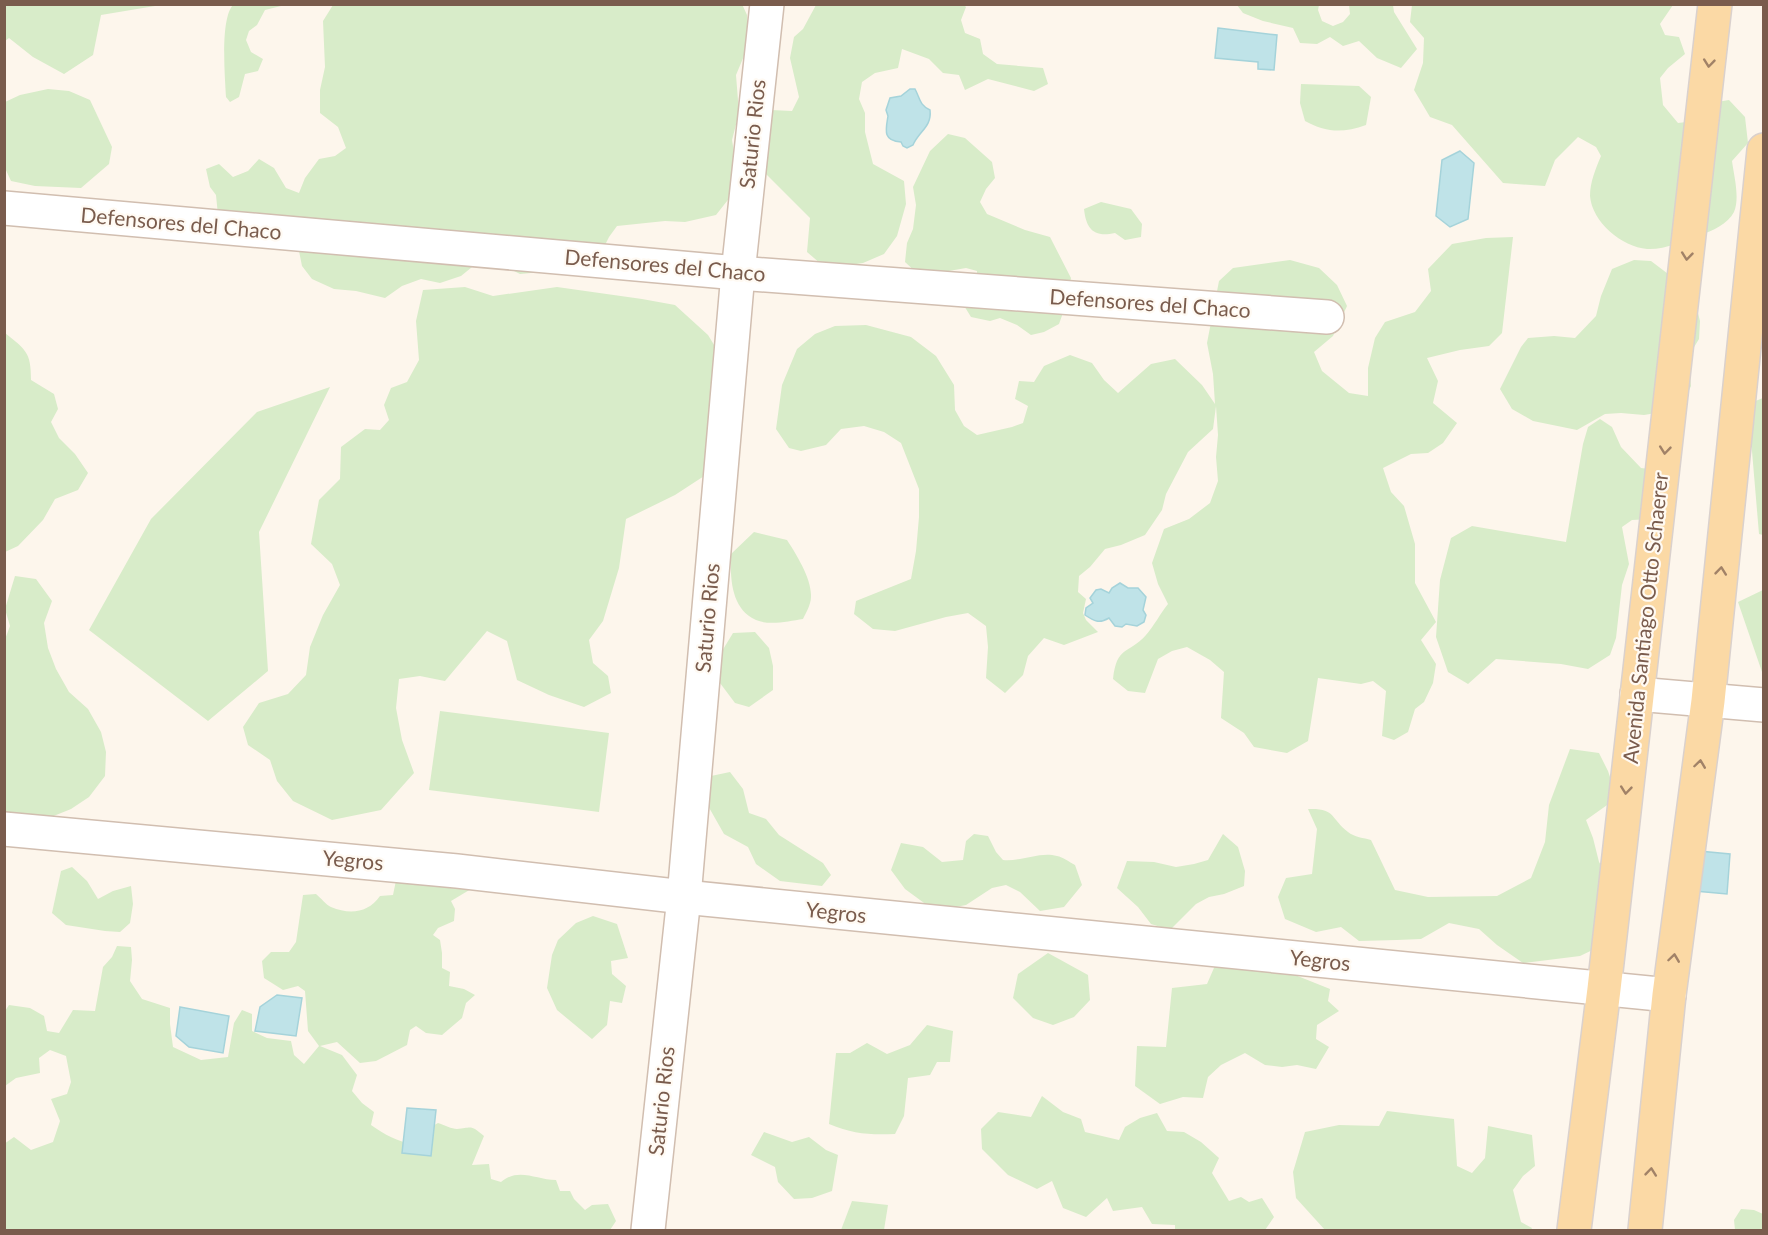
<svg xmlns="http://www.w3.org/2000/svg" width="1768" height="1235" font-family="Lato,sans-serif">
<rect width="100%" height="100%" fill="#fdf6ec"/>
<g fill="#d8ecc9">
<polygon points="5,4 160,4 161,5 101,15 93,55 64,74 33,57 9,38 5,41"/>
<polygon points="742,4 747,15 749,44 736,75 739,113 732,140 738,176 731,196 716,215 685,222 665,221 617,226 609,237 594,267 520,274 496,262 477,263 461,276 440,283 421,279 402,286 385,298 356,291 334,289 312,279 302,266 299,251 283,249 218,215 216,195 210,187 206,169 219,164 233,177 248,171 259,159 274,168 286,188 299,193 305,178 319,159 335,156 346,148 338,127 320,113 320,90 325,67 323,21 333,5"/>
<path d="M233,5h52l-20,5 -8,15 -8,6 -3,9 5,12 12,7 -5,12 -13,3 -6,23 -9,5 -4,-5c-1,-20 -6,-78 7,-92z"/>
<polygon points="816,5 964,5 966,7 961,20 965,33 980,39 983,54 997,64 1043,68 1048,84 1034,91 988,79 965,90 959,75 943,73 929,59 902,49 898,68 875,73 862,82 859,99 865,113 865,132 873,164 904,181 906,204 897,236 884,254 863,263 843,266 821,264 807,252 810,218 758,166 771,110 792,111 799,97 790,58 794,37 803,29"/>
<polygon points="1237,5 1319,5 1318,10 1322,21 1333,26 1343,22 1350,14 1349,5 1393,5 1394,12 1417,49 1401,68 1377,58 1359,41 1343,46 1330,37 1317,44 1300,43 1293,28 1263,21 1243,13"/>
<path d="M1412,5h261l-13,19 5,11 14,2 6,17 -17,14 -8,10 3,27 15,18 17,-2 16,-18 18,-3 16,17 3,26 -16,18c2,15 8,37 2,51 -6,12 -22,19 -34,23 -15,6 -36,15 -53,14 -25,-2 -55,-27 -57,-53 0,-14 6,-28 11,-40l-5,-9 -18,-10 -23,23 -10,26 -42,-3 -51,-58 -22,-8 -16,-27 9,-27 1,-25 -14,-16z"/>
<path d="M1301,84l58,2 12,11 -5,28c-23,8 -39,8 -61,-4l-5,-18z"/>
<polygon points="48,89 69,91 90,100 112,147 109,164 81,188 35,186 11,181 5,168 5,102 20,95"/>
<polygon points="948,134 965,138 992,162 995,178 986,189 980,202 987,214 1025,230 1050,237 1071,278 1064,310 1059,324 1044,332 1031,335 1017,325 1000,318 990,321 971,317 963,304 977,296 977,271 966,268 943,272 918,274 905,262 907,243 913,229 916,205 913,187 930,151"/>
<path d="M1101,202l30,7 11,15 -1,13 -16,3 -10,-7c-22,5 -29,-5 -31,-24z"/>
<path d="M1513,237l-11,96 -13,13 -29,4 -33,8 11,23 -5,22 24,20 -14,20 -15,10 -17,1 -28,14 8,24 13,14 11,38v39l21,39 -15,18 15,24 -3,19 -9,19 -9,7 -7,23 -14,8 -12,-4 4,-45 -13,-10 -12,3 -43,-6 -10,63 -21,12 -33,-6 -10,-14 -23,-15 3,-46 -14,-12 -23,-13 -15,4 -14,8 -13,34 -17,-2 -15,-12c4,-34 15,-24 33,-44 8,-9 14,-21 22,-31l-10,-20 -6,-21 12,-34 25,-10 21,-16 8,-22 -2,-24 2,-22 -2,-29 -3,23 -25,23 -22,42 -4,16 -17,25 -24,10 -16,4 -15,18 -11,9 -1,16 8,7 -3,14 3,7 12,12 -34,13 -20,-7 -16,18 -5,19 -18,18 -19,-15 2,-31 -2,-21 -18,-13 -22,4 -51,14 -22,-2 -19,-15 2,-13 55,-22 5,-28 3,-34v-28l-18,-46 -17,-11 -20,-6 -23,3 -15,16 -25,6 -12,-3 -13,-19 6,-44 15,-36 18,-15 20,-8 31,-1 45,12 25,19 18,29 1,25 9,16 13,9 35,-8 11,-4 5,-17 -13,-7 4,-18 15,1 10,-16 26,-11 22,8 12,17 14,13 33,-29 24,-5 27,26 13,19 -2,-30 -6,-31 12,-62 14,-13 57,-8 29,8 18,17 10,21 -14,30 -19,16 8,19 27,22 19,3v-28l7,-30 10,-16 30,-10 16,-21 -3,-22 24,-25 34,-6z"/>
<polygon points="1634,260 1651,261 1684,286 1697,309 1700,321 1699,339 1688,357 1691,386 1680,409 1644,415 1621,413 1605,414 1577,430 1533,421 1512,409 1500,389 1521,347 1528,338 1554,336 1575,338 1596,316 1601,296 1612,269"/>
<polygon points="465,287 493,296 557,287 642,299 675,305 708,335 730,371 721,465 675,495 626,519 619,568 603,621 589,640 593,663 608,676 611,693 584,707 549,695 517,680 507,641 487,631 445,681 420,676 399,679 396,708 402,740 414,773 381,810 332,820 293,801 277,781 270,760 248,745 243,727 259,703 288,694 306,675 310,647 323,615 340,585 332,564 311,544 319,500 340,479 341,447 365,429 380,430 389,420 384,405 391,388 407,382 419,360 416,321 423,290"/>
<path d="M5,333c21,17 26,19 26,47l23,14 4,15 -7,13 8,16 16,16 13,19 -10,17 -23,9 -12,21 -25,26 -13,6z"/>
<polygon points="330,387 259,532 268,671 208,721 89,630 151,519 257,412"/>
<polygon points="1763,398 1763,535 1759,534 1748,404"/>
<polygon points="1600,419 1612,427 1621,447 1641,468 1658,470 1652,519 1632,520 1622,527 1629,564 1622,585 1616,638 1610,655 1588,669 1561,664 1496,659 1468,684 1448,672 1436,637 1440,580 1451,538 1472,526 1566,542 1583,444 1588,427"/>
<path d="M754,532l33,8c9,14 25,39 24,57 0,7 -5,16 -8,22 -14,2 -33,7 -47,1 -25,-11 -26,-42 -25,-66z"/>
<polygon points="15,576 36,579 52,601 44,623 48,648 56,669 69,692 88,709 101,732 106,752 105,776 89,797 71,809 36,823 5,815 4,642 10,626 5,609"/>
<polygon points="1763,590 1764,672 1762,672 1738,602"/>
<polygon points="755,632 769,648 773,666 773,690 749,707 735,703 720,683 715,668 719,656 733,633"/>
<polygon points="440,711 609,733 599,812 429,790"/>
<path d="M1570,749l29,4 9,18 9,27 -31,22 7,18 6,24 26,40 1,32 -46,22 -57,7 -26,-18 -18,-16 -30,-6 -28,16 -24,1 -38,1 -18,-14 -25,5 -31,-13 -7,-22 8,-19 26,-4 5,-45 -9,-20c28,-1 22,9 40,23 6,5 16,6 23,8l24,50 33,7 69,-1 34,-18 14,-36 4,-37z"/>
<polygon points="730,772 743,789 749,813 766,819 779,835 823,863 831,875 822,886 780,881 756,864 748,847 724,834 707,804 711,776"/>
<path d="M974,834l14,2 8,16 7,8c18,2 37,-9 54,-4 6,1 12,6 18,9l7,20 -18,22 -24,4 -20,-19 -14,-7 -14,3 -26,17 -31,6 -30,-22 -14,-19 10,-27 22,4 19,15 21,-2 3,-19z"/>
<polygon points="1223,834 1238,847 1245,871 1244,886 1224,894 1209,897 1196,904 1170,930 1151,924 1138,907 1117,888 1127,861 1154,862 1176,867 1194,864 1208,860"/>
<path d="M399,866l77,20 -25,15 4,8 -1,12 -16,7 -5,7 7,5 2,13v15l8,4 -1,14 15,3 11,6 -9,8 -4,15 -20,17 -16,-2 -10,-7 -6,4 -3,15 -31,16 -16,2 -23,-21 -17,4 22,9 15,20 -5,16 10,12 12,9 -3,13c14,10 26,16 43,20l6,-12 18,-10c6,2 14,6 19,6 16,-2 14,-4 27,7l-12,29 17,-1 2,15 10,3c18,-15 35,-2 55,-2l4,11h10l4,8 11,11 7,-5 16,-1 8,17 -6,9h-605l-1,-86 10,-7 17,13 22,-8 7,-21 -9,-22 16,-5 4,-12 -5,-26 -16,-6 -11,8 1,15 -24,5 -11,8v-75l4,-6 21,3 14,8 3,15 12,2 14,-23 22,1 8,-44 9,-10 5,-11 14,1 1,13 -2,21 12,18 28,9v16l3,23 28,13 27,-3 6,-34 8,-13 10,4v17l15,7 24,3 3,14 10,9 15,-18 -11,-15 -3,-40 -7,-5 -15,4 -19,-12 -2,-17 9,-9h18l7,-10 7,-47 13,-1c5,4 10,11 15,13 19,8 37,6 49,-11l13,-1z"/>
<polygon points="72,867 87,881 98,899 113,891 131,886 133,904 130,923 120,932 105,931 66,925 52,913 61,871"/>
<polygon points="593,916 617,924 628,958 611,961 612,974 626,986 622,1003 610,1001 607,1025 592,1039 557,1010 547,988 552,955 558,940 576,923"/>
<polygon points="1048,953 1088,975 1090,1000 1074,1017 1053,1025 1033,1018 1013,998 1018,974"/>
<polygon points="1217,961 1280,969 1330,989 1328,1001 1339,1011 1317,1025 1316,1039 1329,1047 1316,1069 1297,1065 1282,1067 1265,1065 1245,1053 1221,1065 1208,1077 1203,1098 1183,1097 1160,1104 1135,1086 1137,1046 1166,1047 1172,988 1207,984"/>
<path d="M927,1025l26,6 -3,31h-13l-7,13 -22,3 -4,38 -9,18c-26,1 -42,0 -66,-10l7,-71h14l17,-10 20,11 23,-9z"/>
<polygon points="1042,1096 1063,1112 1081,1119 1085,1132 1119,1140 1125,1127 1140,1118 1157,1113 1167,1131 1184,1132 1201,1142 1219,1158 1212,1173 1229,1201 1241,1197 1249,1202 1262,1198 1274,1217 1265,1230 1175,1230 1175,1225 1152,1224 1142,1207 1113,1211 1107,1198 1086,1217 1063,1208 1052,1181 1037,1189 1008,1175 982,1149 981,1129 998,1112 1031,1117"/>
<polygon points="1387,1111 1454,1119 1457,1166 1472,1173 1485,1158 1488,1126 1532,1135 1535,1166 1523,1176 1513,1190 1521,1222 1532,1228 1531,1230 1325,1230 1296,1198 1293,1172 1305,1132 1339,1125 1379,1126"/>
<polygon points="764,1132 792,1142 809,1137 826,1150 838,1155 832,1191 812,1198 794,1199 778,1182 775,1167 751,1155"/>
<polygon points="852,1201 888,1205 884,1230 841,1230"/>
<polygon points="1741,1209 1754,1210 1763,1214 1763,1230 1735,1230 1734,1220"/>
</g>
<g fill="#bfe3e8" stroke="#a5d3da" stroke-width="1.5">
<polygon points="1218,28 1277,35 1274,70 1258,69 1258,62 1215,58"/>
<path d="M910,89h5c5,9 4,16 15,21 2,17 -11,21 -17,35l-6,3 -4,-2 -2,-4c-19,-1 -15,-13 -13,-26l-2,-6 4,-12 11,-2z"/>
<polygon points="1460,151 1474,163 1468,219 1450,227 1436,216 1442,160"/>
<path d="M1120,583l8,5h10l8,9 -3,13 3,5 -2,7 -7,4 -11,-2 -4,3 -7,-1 -6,-8c-10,6 -15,3 -24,-3l1,-7 7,-5 -3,-5 6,-8 5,-1 8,4 3,-5z"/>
<polygon points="1699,851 1730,854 1727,894 1695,891"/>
<polygon points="277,995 302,998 296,1036 255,1031 260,1007"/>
<polygon points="180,1007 229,1016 223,1053 189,1047 176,1036"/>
<polygon points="407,1108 436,1110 431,1156 402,1153"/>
</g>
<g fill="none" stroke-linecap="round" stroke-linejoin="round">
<g stroke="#d1beb0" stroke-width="36">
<g id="minor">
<polyline points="4,208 738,273 1327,317"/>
<polyline points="1637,694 1764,705"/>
<polyline points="4,829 457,871 684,897 1669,995"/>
<polyline points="648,1230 684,897 738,273 767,4"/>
</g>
</g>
<g stroke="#dad1cd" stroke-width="36">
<g id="primary">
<polyline points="1574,1230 1604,989 1715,4"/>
<polyline points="1645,1230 1669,995 1708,701 1764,150"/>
</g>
</g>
<use href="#minor" stroke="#fff" stroke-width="33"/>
<use href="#primary" stroke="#fbd9a5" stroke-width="33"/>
</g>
<defs><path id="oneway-chevron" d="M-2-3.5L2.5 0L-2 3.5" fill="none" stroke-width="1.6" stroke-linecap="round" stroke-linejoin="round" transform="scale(1.5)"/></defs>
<g stroke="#a18267">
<use href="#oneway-chevron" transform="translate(1709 63) rotate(96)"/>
<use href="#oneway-chevron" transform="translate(1687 256) rotate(96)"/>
<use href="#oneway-chevron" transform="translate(1665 450) rotate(96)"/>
<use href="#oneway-chevron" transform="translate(1721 571) rotate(-84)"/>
<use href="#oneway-chevron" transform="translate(1700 764) rotate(-82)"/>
<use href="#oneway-chevron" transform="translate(1626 790) rotate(96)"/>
<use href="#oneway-chevron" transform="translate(1674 958) rotate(-82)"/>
<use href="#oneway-chevron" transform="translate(1651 1172) rotate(-84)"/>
</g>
<g text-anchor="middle" stroke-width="4.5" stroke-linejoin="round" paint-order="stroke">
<g font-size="21" fill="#7a5c4d" stroke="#fffaf3">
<text transform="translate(753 134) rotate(-84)" y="7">Saturio Rios</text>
<text transform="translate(181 224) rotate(5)" y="7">Defensores del Chaco</text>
<text transform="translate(665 266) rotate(5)" y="7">Defensores del Chaco</text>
<text transform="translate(1150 304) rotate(4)" y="7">Defensores del Chaco</text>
<text transform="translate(708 618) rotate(-85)" y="7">Saturio Rios</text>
<text transform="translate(1646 618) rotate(-84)" y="7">Avenida Santiago Otto Schaerer</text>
<text transform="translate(353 861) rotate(5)" y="7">Yegros</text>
<text transform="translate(836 913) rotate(6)" y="7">Yegros</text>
<text transform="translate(1320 961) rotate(6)" y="7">Yegros</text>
<text transform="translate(662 1101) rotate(-84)" y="7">Saturio Rios</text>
</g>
</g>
<rect width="1768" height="1235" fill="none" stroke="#7a5c4d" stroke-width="12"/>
</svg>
